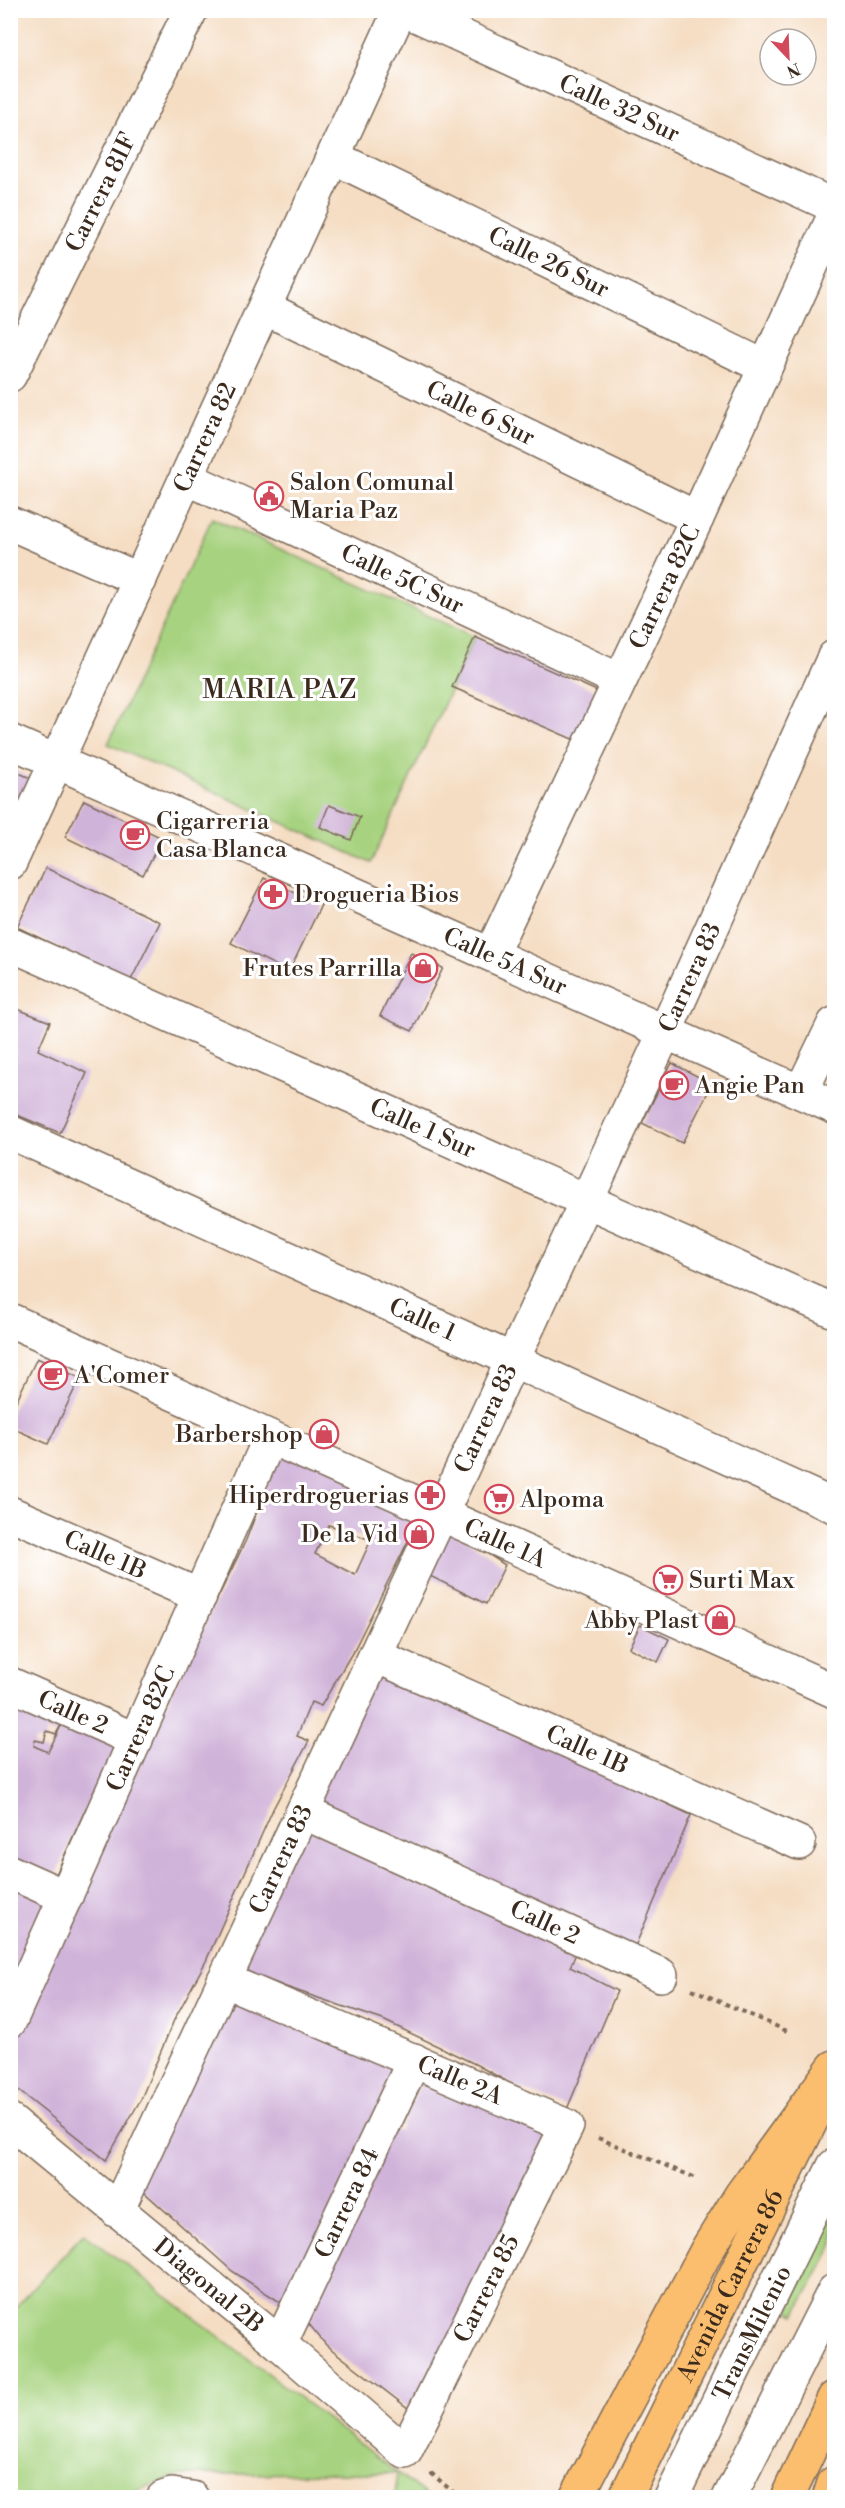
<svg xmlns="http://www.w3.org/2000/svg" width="845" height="2508" font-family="'Libre Bodoni',serif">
<rect width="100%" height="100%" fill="#fff"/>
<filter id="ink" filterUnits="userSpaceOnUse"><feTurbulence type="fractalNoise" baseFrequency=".0167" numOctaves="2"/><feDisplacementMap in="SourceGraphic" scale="12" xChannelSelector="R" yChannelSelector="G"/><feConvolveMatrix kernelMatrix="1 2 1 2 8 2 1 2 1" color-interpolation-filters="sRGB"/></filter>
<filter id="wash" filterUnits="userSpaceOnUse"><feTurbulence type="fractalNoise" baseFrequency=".008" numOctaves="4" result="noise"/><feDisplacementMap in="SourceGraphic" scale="24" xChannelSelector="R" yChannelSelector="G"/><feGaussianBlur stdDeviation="1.35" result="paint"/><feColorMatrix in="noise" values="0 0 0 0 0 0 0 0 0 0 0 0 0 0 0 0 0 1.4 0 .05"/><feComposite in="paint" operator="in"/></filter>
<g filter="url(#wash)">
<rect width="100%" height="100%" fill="#f5ddc3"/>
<g fill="#a7d380" stroke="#717e4f" stroke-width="1.5">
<polygon points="212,518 475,637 371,863 108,744"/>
<polygon points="834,2209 834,2244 795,2315 788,2312"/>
<polygon points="84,2233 429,2497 395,2497 397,2473 201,2474 175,2477 151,2485 125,2497 11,2497 10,2313"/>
</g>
<g id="blocks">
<g fill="#d0b3d9" fill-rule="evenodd">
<polygon points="475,637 599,692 577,741 452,687"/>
<polygon points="10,769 35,780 10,829"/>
<polygon points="84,800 162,838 143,875 65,837"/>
<polygon points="329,805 360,817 351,840 320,827"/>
<polygon points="46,868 160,922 130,982 17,927"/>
<polygon points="264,878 321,905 289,972 231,943"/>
<polygon points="411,953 443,968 412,1031 380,1016"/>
<polygon points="10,1006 50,1022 38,1050 87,1073 60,1133 10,1112"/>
<polygon points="672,1063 712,1084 682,1143 642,1123"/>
<polygon points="37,1358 80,1378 48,1444 10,1427 10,1414"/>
<path d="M283,1444l139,69 -67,135 -34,58 -10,-4 -14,34 12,5 -36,68 -67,152 -32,59 -33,79 -35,61 -96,-76v-43l163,-351 73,-150zM329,1525l42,15 -16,35 -40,-21z"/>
<polygon points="443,1530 465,1539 505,1565 486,1604 422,1572"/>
<polygon points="640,1625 669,1639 658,1662 629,1648"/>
<polygon points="373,1666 691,1815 634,1949 309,1805"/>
<path d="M10,1694l116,48 -33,68 -7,-2 -33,73 -43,-17zM63,1722l-15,30 -14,-6 1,-6 9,2 3,-11 9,3z"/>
<polygon points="303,1826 579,1947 570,1967 617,1991 567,2109 515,2086 475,2064 383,2020 286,1987 239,1968"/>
<polygon points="10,1880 56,1901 10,1995"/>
<polygon points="224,1995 405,2058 286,2306 232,2271 135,2184"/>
<polygon points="425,2072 561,2127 417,2415 326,2345 308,2323 391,2129 400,2131"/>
</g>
</g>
</g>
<g filter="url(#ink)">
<use href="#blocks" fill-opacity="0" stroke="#7c6958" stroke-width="1.5"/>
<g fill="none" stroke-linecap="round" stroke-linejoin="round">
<g stroke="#7c6958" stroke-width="36">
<g id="minor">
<path id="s1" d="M405,10l429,196"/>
<path id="s2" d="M333,157l432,210"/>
<path id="s3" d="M265,308l432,210"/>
<path id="s4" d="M10,375l181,-365"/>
<path id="s5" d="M187,478l432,202"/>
<polyline points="10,523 140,580"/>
<path id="s6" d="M10,741l824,366"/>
<path id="s7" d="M10,863l390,-853"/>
<path id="s8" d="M10,944l824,367"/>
<path id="s9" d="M491,954l206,-436 137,-302"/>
<polyline points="801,1092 834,1024"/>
<path id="s10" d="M10,1132l824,374"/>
<path id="s11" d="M10,1320l824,371"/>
<path id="s12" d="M10,1513l190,83"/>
<path id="s13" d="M376,1656l423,187"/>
<path id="s14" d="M10,1684l126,56"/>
<path id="s15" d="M303,1812l358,163"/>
<polyline points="10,1872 66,1897"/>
<path id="s16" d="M10,2021l260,-583"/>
<path id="s17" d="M10,2121l270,223 125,108 162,-326 -343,-146"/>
<path id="s18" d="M117,2211l548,-1179 169,-375"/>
<path id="s19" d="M280,2344l134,-284"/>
<polyline points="163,2498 172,2495 192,2498"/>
<path id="s20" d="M671,2498l163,-332"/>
<polyline points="729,2498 834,2291"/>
</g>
</g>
<g stroke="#7c6958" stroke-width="36">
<g id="major">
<path id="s21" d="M625,2498l197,-399"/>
<polyline points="787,2498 834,2398"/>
<polyline points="829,2498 834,2483"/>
</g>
</g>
<g stroke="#7c6958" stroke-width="36">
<polyline id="highway" points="576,2498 708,2248 741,2195 834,2067"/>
</g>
<g stroke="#7c6958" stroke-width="4" stroke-dasharray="4.5 4.5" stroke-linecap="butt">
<polyline points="692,1989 787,2031"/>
<polyline points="598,2138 696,2178"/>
<polyline points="431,2473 460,2498"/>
</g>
<use href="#minor" stroke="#fff" stroke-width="33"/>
<use href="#major" stroke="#fbbd6e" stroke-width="33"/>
<use href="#highway" stroke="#fbbd6e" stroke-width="33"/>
</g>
</g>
<defs>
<g id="civic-ring" transform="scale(1.5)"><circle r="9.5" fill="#fff" stroke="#d1495b" stroke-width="1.5"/><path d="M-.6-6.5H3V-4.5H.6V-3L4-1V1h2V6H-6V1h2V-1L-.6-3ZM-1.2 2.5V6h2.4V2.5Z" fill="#d1495b"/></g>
<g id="cafe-ring" transform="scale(1.5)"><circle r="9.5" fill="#fff" stroke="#d1495b" stroke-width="1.5"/><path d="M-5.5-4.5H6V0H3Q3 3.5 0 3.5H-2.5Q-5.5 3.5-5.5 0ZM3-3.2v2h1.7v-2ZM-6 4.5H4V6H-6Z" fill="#d1495b"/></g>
<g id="pharmacy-ring" transform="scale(1.5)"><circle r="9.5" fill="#fff" stroke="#d1495b" stroke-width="1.5"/><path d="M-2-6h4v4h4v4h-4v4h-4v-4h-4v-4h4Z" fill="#d1495b"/></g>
<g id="shop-ring" transform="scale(1.5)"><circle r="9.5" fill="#fff" stroke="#d1495b" stroke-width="1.5"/><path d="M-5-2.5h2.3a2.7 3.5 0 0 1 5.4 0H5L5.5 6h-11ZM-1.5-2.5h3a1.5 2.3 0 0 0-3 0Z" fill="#d1495b"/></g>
<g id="supermarket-ring" transform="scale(1.5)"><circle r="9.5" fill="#fff" stroke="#d1495b" stroke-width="1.5"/><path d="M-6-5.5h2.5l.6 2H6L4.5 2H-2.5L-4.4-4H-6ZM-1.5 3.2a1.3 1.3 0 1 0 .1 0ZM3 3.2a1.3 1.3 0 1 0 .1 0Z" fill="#d1495b"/></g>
</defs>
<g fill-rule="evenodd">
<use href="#civic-ring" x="269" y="496"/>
<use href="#cafe-ring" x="135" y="835"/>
<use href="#pharmacy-ring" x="273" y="894"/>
<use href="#shop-ring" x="423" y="968"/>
<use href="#cafe-ring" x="674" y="1085"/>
<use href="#cafe-ring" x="53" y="1375"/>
<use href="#shop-ring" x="324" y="1434"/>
<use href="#pharmacy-ring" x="430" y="1495"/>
<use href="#supermarket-ring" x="499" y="1499"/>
<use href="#shop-ring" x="419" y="1534"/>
<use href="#supermarket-ring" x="668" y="1580"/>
<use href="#shop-ring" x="720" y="1620"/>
</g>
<g text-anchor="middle" stroke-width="6" stroke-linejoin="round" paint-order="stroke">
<g font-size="24" fill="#3b2a1e" stroke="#fff">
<text dy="8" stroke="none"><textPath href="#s1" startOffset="236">Calle 32 Sur</textPath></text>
<text dy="8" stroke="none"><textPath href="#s4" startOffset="204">Carrera 81F</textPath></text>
<text dy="8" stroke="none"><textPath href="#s2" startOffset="240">Calle 26 Sur</textPath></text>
<text dy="8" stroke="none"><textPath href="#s3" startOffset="240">Calle 6 Sur</textPath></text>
<text dy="8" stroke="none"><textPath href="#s7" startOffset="468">Carrera 82</textPath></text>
<text dy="8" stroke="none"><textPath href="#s5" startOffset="238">Calle 5C Sur</textPath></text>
<text dy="8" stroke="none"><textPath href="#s9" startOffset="406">Carrera 82C</textPath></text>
<text dy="8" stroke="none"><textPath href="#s6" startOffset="542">Calle 5A Sur</textPath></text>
<text dy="8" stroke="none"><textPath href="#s18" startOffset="1360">Carrera 83</textPath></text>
<text dy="8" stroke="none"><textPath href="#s8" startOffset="452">Calle 1 Sur</textPath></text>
<text dy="8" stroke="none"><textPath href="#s10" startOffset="453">Calle 1</textPath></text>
<text dy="8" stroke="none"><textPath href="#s18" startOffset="874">Carrera 83</textPath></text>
<text dy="8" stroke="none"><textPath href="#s11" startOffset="543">Calle 1A</textPath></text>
<text dy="8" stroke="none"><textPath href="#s12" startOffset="104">Calle 1B</textPath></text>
<text dy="8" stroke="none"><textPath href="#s14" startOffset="69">Calle 2</textPath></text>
<text dy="8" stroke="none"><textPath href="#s16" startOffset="320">Carrera 82C</textPath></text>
<text dy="8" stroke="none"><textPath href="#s13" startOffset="231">Calle 1B</textPath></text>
<text dy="8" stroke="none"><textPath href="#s18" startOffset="388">Carrera 83</textPath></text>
<text dy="8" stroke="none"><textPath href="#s15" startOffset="266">Calle 2</textPath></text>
<text transform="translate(460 2080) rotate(23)" y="8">Calle 2A</text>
<text dy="8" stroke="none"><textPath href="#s19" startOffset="156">Carrera 84</textPath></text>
<text dy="8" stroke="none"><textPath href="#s21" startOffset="237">Avenida Carrera 86</textPath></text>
<text dy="8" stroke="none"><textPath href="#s17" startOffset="258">Diagonal 2B</textPath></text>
<text dy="8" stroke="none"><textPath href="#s17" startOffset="698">Carrera 85</textPath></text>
<text dy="8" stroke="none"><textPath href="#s20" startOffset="184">TransMilenio</textPath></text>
</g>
<g font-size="24" fill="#3b2a1e" stroke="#fff" text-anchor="start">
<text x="290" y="490">Salon Comunal<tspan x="290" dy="28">Maria Paz</tspan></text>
<text x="156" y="829">Cigarreria<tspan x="156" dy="28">Casa Blanca</tspan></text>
<text x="294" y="902">Drogueria Bios</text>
<text x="402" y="976" text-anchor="end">Frutes Parrilla</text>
<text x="695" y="1093">Angie Pan</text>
<text x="74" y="1383">A'Comer</text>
<text x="303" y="1442" text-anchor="end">Barbershop</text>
<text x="409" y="1503" text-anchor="end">Hiperdroguerias</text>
<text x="520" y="1507">Alpoma</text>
<text x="398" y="1542" text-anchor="end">De la Vid</text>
<text x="689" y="1588">Surti Max</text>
<text x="699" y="1628" text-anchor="end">Abby Plast</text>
</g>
<g font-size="26" letter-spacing="1.5" fill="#3b2a1e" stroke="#fff">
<text x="280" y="698">MARIA PAZ</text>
</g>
</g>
<rect width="845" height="2508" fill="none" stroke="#fff" stroke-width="36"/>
<g transform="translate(788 57) rotate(157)"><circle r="28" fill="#ffffff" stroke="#b1aaa5" stroke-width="1.5"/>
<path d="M0-4.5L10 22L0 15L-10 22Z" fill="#d1495b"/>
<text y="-9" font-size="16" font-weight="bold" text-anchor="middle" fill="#3b2a1e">N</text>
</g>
</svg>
